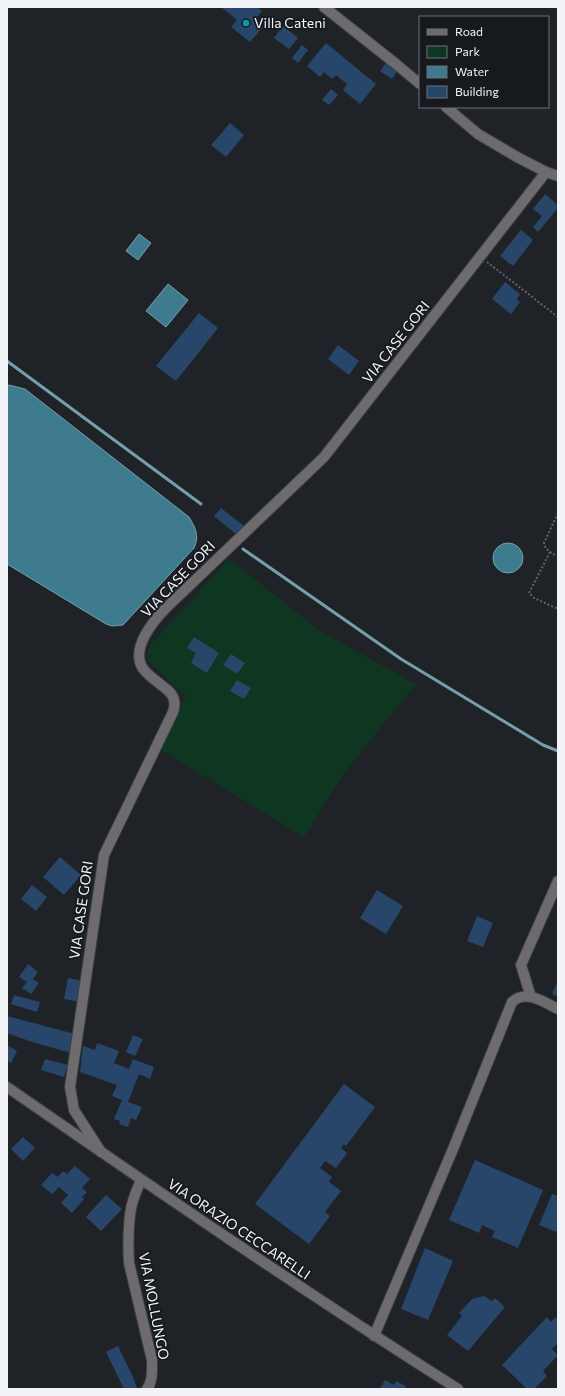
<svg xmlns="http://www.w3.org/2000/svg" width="565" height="1396" font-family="Commissioner,sans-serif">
<rect width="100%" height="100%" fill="#1f2327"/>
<polygon fill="#0e3621" points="229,559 320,631 416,684 343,775 304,837 159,749 186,696 175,687 147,659 149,646"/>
<g fill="#3e7b8e" stroke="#749fad">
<polygon points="139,234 151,243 138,260 126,251"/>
<polygon points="168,284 188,300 166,327 146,311"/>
<path d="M9,385l16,4 164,128c6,10 11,19 5,31l-71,77 -11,1 -6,-2 -99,-60v-178z"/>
<circle cx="508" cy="558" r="15"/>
</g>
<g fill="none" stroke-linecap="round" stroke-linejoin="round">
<g stroke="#749fad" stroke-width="3">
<polyline points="7,361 201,504"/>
<polyline points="243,549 401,659 543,745 558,751"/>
</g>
</g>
<g fill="#284669">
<polygon points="221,7 257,7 262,11 255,20 263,27 250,42 231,27 237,20"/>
<polygon points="283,26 298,38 289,49 274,38"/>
<polygon points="326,43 376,84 360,104 343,90 347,84 336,75 332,79 324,72 320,77 307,66"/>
<polygon points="302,45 308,50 298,63 292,58"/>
<polygon points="386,63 397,71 392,79 380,71"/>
<polygon points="331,89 338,95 329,105 322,100"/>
<polygon points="230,123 244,135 226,157 211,145"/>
<polygon points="545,194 558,205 558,208 538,232 533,227 542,216 533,209"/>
<polygon points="521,230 533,240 513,266 500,256"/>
<polygon points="505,282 520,294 517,299 520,302 511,314 492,299"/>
<polygon points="199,313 218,328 176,381 156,366"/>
<polygon points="338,345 359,361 349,375 328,359"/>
<polygon points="221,508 244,526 237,535 214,516"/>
<polygon points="194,637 219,653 207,673 191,663 196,653 187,648"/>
<polygon points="231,654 245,663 237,674 223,665"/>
<polygon points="237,680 251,688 244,699 230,691"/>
<polygon points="60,857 81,875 64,895 43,877"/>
<polygon points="32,885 47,897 36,911 21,899"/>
<polygon points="377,890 403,906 386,934 360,918"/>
<polygon points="477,916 493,923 483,947 467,941"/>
<polygon points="28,964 38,972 33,979 39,983 31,994 22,988 27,982 19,977"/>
<polygon points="68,978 83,981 79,1002 64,999"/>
<polygon points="558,981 558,997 552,994"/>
<polygon points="14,995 40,1002 37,1012 11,1004"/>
<polygon points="7,1016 75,1034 71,1053 32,1042 7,1033"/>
<polygon points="133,1035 143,1039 135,1056 126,1052"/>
<polygon points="97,1043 119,1051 114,1063 129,1069 133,1059 154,1067 150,1079 139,1074 128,1102 142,1107 136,1120 131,1118 128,1127 119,1124 120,1121 114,1119 122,1100 112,1096 117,1085 80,1072 83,1046 95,1050"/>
<polygon points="7,1045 17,1051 11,1063 7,1061"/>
<polygon points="45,1059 68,1065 64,1077 41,1070"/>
<polygon points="344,1084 375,1107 346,1146 344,1144 341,1148 347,1153 336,1168 325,1161 320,1168 332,1177 329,1182 341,1191 325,1212 330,1216 309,1244 255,1204"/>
<polygon points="23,1137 35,1148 23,1161 11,1149"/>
<polygon points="475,1160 543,1190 518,1248 492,1237 495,1231 482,1225 479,1233 449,1220"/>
<polygon points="75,1166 90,1179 82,1188 87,1192 82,1197 84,1199 72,1213 61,1203 68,1195 59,1187 52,1194 41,1185 52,1173 58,1177 63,1171 67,1174"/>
<polygon points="552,1194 558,1196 558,1226 556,1232 539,1225"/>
<polygon points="106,1195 122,1209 101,1231 86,1217"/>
<polygon points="425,1248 453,1261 428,1320 401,1309"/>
<polygon points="484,1296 492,1301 495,1298 505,1307 468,1351 447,1335 462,1316 459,1313 472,1299"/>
<polygon points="547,1317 551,1322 556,1317 558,1319 558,1343 552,1349 558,1355 543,1371 547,1376 534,1389 527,1389 502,1365"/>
<polygon points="118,1346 133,1377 137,1389 124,1389 106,1352"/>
<polygon points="385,1380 394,1385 396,1381 406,1386 405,1389 380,1389"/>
</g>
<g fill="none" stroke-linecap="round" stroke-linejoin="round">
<g stroke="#3c4044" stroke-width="12">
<g id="minor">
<polyline points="324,7 396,64 420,84"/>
<polyline points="446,107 478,134 517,157 546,172 558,176"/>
<polyline points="531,997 521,965 558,881"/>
<path d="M7,1087c149,103 298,205 451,302"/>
<path d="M101,1152l-27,-42 -4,-23 34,-232 69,-143c1,-3 2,-8 1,-12 -1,-7 -9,-12 -14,-16 -6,-5 -14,-10 -18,-17 -11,-20 12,-47 25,-60l157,-150 222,-285"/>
<path d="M141,1180c-3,7 -6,14 -8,21 -5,14 -5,46 -4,62l23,97c0,10 1,21 -5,29"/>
<path d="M374,1336l79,-187 59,-147c14,-13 32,0 46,7"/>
</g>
</g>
<g stroke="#606367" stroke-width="2" stroke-dasharray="2 2" stroke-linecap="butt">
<polyline points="487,262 558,317"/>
<path d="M558,513l-14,30c1,7 7,10 14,13"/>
<polyline points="550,552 529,593 534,598 558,609"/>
</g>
<use href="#minor" stroke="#6d6b6d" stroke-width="10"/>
</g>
<circle fill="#0f9aa8" stroke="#161a1e" stroke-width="1.5" cx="246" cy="23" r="4"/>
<g text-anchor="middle" stroke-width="3.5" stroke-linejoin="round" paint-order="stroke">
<g font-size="14" fill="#f1f3f6" stroke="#161a1e" text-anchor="start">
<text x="254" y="28">Villa Cateni</text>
</g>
<g font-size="14" fill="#f1f3f6" stroke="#161a1e">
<text transform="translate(396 342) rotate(-52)" y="5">VIA CASE GORI</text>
<text transform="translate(178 579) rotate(-46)" y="5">VIA CASE GORI</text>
<text transform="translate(81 910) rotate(-82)" y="5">VIA CASE GORI</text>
<text transform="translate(239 1229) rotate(34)" y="5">VIA ORAZIO CECCARELLI</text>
<text transform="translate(154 1306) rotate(79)" y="5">VIA MOLLUNGO</text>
</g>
</g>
<rect width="565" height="1396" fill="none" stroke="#f1f3f6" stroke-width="16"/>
<rect x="419" y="16" width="130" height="92" fill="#161a1e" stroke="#6e7174"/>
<rect x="427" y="29" width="20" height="6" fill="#6d6b6d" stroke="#6e7174"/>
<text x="455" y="36" font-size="12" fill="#f1f3f6">Road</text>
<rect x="427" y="46" width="20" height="12" fill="#0e3621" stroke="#6e7174"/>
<text x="455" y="56" font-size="12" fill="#f1f3f6">Park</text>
<rect x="427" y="66" width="20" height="12" fill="#3e7b8e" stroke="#6e7174"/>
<text x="455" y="76" font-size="12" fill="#f1f3f6">Water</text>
<rect x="427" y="86" width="20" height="12" fill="#284669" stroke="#6e7174"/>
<text x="455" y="96" font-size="12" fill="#f1f3f6">Building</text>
</svg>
